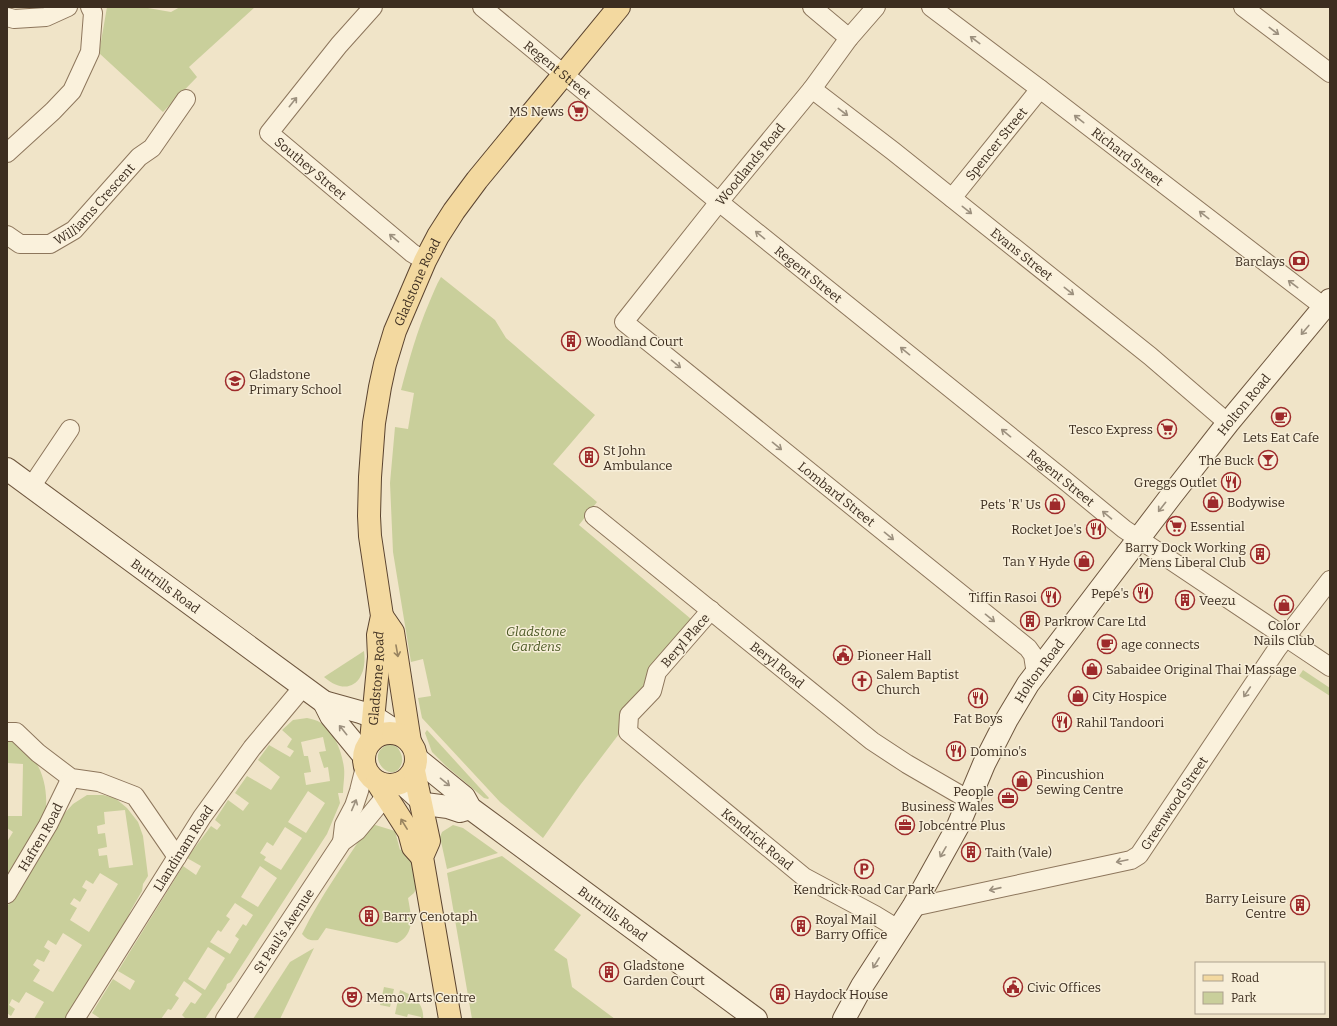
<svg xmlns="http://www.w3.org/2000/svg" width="1337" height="1026" font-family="Bitter,serif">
<rect width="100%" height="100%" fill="#f0e4c8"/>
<g fill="#c9cf9b" fill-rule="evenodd">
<polygon points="107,7 142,7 171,12 180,7 255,7 189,67 197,77 163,112 99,53"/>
<path d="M441,277l54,43 11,18 89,77 -42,49 44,38 -18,23 112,94 -43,54 -5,16 -24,30v15l-38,50 -38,54 -43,-36 -78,-84 -4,-20 13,-2 -8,-37 -12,3 -18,-110 -3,-69 5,-56 13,2 6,-36 -13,-3c8,-30 16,-59 28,-87 4,-9 7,-18 12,-26z"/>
<path d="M364,651c4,29 -15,48 -40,26z"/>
<polygon points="1303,670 1330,688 1330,696 1299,676"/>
<path d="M307,718c4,1 10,2 14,5 14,10 21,29 23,45 1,8 -1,17 -1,25h-5l2,10 -13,31 -96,148 -4,2 -1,4 -21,31h-19l-4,-4 9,-13 4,2 7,-10 -18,-13 -9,14 4,3 -8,12 -3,-1 -7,10h-60l-9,-6 21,-34 17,11 5,-9 -17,-10 65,-105 13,9 5,-9 -14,-8 24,-32 6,4 4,-5 -6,-5 13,-20 15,11 6,-8 -14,-10 12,-17 24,14 9,-13 -22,-17 11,-15 21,12 4,-6 -7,-4 5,-8 -10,-9 11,-10zM323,737l3,14 -7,1 5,16 4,-1 2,14 -24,4 -2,-12 7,-1 -3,-16h-4l-3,-14zM308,791l17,12 -19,30 -18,-11zM285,827l17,11 -21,32 -17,-10 2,-3 -6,-4 7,-11 6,4zM260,866l17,12 -19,29 -17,-10zM235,903l18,12 -7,11 -3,-2 -8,12 4,3 -9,15 -20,-12 8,-12 3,2 9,-13 -4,-3zM208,947l17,11 -20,32 -17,-11z"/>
<polygon points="427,730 489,798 488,799 484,798 446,766 432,752 425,733"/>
<path d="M7,740c33,10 43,46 38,77l-38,72v-47l6,-10 -6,-4v-12h15l1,-52 -16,-1z"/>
<path d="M390,744l7,3c4,5 7,12 4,18 -9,22 -40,-12 -11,-21z"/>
<path d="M87,795h16l12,3 12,10 11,14 5,14 5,40 -5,8 -1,7 -11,19 -6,13 -42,68 -4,4 -14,24h-31l10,-17 -18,-10 -7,11 -7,-4 -3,6 6,4 -4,7 -4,-3v-37l1,-2 -1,-1v-66l25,-43 31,-49 10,-11zM125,810l8,55 -24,3 -2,-13 -8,1 -1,-7 9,-2 -2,-14 -7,1 -1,-8 8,-2 -1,-12zM100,873l18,11 -29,48 -19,-12 7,-12 -7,-4 4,-6 6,4 7,-12 -5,-3 4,-7 7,4zM63,933l19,12 -29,47 -20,-11 7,-11 -7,-5 4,-6 7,3 6,-11 -6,-4 4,-7 8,5z"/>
<path d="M372,824l23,7 5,19 7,-3 13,34 -6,12 -6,5c3,17 8,36 -11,45l-71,-15 -8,12c-7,1 -11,0 -16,-6 18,-37 44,-73 66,-107z"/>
<polygon points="453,825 463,828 498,853 447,869 440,837 442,832"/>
<polygon points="502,856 581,915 554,950 567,959 572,987 615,1019 472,1019 447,873"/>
<polygon points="314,948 280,1019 253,1019 290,962"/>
<polygon points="384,987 394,989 390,1007 380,1005"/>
<path d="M400,990c12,4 25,14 23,29h-2v-2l-13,-3 -1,3 -12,-3z"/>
</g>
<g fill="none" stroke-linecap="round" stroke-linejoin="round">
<g stroke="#8d765c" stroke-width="20">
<g id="street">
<path id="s1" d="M373,7l-34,38 -70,88 143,120 13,8"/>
<path id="s2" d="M482,7l237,195 343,276 62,51 206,138"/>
<polyline points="812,7 849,38"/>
<path id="s3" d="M876,7l-27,31 -37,51 -93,113 -95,120 404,326 5,7 3,19"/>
<path id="s4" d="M931,7l109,82 284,218"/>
<polyline points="1243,7 1330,73"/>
<polyline points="7,17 14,19 46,17 68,7"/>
<path id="s5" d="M812,89l81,62 257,205 78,67"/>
<polyline points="7,153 53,111 72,91 90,52 93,13 90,7"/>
<path id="s6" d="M952,198l88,-109"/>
<path id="s7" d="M7,235l13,9h30l24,-14 65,-73 13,-9 34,-49"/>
<polyline points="31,487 70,429"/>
<path id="s8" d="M594,516l278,225 35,23 62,36"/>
<path id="s9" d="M711,610l-54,62 -5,19 -23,24 -1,17 176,145 71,38 23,14"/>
<polyline points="7,732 16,732 38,753 71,778 99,782 135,796 177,857"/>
<polyline points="342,842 344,825 354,806 359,791 365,767"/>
<path id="s10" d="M7,894l41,-69 23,-47"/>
<path id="s11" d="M913,907l218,-47 8,-5 138,-206 53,-69"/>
<path id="s12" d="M75,1019l127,-202 50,-69 51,-61"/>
<path id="s13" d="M225,1019l117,-177 15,-11 37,-45"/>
</g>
</g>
<g stroke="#6f573f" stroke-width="24">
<g id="secondary">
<path id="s14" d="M7,469l317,233 36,10 14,5 26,17"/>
<polyline points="324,702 331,716 364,756"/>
<path id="s15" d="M416,758l48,39 6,11 286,211"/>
<polyline points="402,783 425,804 448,807 460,811 470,808"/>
<path id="s16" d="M844,1019l18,-33 51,-79 45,-81 26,-62 23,-45 21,-35 143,-188 57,-73 102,-123"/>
</g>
</g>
<g stroke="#5b4430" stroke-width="24">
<g id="primary">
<polyline points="382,616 393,632 410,742"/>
<circle cx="390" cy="759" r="26"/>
<path id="s17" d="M371,741l8,-84 -1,-22 4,-19 -12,-80 -1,-20 1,-39 4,-54 6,-36 5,-23 10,-33 30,-70 13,-25 16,-25 23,-31 142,-173"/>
<polyline points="414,771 429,841 422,857 450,1019"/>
<polyline points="377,782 409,832 413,847 422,857"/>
</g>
</g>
<use href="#street" stroke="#faf1dc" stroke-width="18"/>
<use href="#secondary" stroke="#faf1dc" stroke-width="22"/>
<use href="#primary" stroke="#f3d9a0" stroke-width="22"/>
</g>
<defs><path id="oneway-shaft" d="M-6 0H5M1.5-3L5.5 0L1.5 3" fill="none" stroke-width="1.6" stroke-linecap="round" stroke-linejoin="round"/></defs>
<g stroke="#9c907e">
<use href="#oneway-shaft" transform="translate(1274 31) rotate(37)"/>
<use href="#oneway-shaft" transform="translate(975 40) rotate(-143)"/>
<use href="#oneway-shaft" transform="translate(293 102) rotate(-51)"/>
<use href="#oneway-shaft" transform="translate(843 112) rotate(37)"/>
<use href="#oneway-shaft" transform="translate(1079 119) rotate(-142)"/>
<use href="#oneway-shaft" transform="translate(967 210) rotate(38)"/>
<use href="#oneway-shaft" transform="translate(1204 215) rotate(-142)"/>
<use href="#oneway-shaft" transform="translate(760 235) rotate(-141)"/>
<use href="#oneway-shaft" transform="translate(394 238) rotate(-140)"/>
<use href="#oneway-shaft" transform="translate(1293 284) rotate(-143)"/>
<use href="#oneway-shaft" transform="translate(1069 291) rotate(38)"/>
<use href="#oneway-shaft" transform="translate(1305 330) rotate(130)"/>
<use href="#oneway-shaft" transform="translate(905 351) rotate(-141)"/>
<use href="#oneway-shaft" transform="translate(676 364) rotate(39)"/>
<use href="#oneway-shaft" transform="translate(1006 433) rotate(-141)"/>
<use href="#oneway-shaft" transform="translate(777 446) rotate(39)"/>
<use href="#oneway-shaft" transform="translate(1162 507) rotate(128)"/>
<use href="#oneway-shaft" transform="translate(1107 515) rotate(-140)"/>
<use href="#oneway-shaft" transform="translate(889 536) rotate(39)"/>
<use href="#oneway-shaft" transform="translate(990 618) rotate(39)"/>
<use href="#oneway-shaft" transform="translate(1247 692) rotate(124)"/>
<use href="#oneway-shaft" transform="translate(343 730) rotate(-129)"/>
<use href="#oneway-shaft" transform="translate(445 782) rotate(39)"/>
<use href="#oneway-shaft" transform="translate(354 805) rotate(-67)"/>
<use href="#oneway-shaft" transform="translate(943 852) rotate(120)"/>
<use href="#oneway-shaft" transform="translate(1122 861) rotate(168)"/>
<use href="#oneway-shaft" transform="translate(995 889) rotate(167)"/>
<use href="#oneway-shaft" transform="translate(876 963) rotate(122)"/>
</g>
<g stroke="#988460">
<use href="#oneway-shaft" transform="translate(397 651) rotate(80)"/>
<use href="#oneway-shaft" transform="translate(404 824) rotate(-122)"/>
</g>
<defs>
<g id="supermarket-ring" transform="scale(1)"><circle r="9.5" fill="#f7eed8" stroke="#9e2a2b" stroke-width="1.5"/><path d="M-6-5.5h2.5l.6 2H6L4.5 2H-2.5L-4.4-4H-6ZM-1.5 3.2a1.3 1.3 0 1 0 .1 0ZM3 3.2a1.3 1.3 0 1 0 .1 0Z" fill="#9e2a2b"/></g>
<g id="bank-ring" transform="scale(1)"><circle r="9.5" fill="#f7eed8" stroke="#9e2a2b" stroke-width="1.5"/><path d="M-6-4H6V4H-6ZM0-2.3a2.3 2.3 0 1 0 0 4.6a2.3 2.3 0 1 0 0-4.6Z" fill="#9e2a2b"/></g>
<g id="building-ring" transform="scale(1)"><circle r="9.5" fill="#f7eed8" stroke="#9e2a2b" stroke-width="1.5"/><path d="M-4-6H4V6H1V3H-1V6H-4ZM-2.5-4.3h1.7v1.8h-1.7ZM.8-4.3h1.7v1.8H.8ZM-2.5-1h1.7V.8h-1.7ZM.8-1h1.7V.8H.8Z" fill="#9e2a2b"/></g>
<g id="school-ring" transform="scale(1)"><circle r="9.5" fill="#f7eed8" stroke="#9e2a2b" stroke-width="1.5"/><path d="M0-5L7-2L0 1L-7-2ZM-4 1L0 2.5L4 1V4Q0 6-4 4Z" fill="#9e2a2b"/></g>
<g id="cafe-ring" transform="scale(1)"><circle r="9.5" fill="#f7eed8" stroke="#9e2a2b" stroke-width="1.5"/><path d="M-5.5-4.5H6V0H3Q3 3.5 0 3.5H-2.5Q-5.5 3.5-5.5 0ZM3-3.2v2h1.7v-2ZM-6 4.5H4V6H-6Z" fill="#9e2a2b"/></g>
<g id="bar-ring" transform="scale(1)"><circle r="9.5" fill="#f7eed8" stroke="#9e2a2b" stroke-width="1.5"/><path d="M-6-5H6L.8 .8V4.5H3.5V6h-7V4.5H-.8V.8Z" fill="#9e2a2b"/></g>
<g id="restaurant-ring" transform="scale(1)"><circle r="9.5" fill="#f7eed8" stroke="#9e2a2b" stroke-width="1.5"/><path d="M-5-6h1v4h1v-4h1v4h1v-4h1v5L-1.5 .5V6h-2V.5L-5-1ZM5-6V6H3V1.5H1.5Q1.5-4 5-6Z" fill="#9e2a2b"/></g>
<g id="shop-ring" transform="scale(1)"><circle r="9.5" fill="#f7eed8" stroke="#9e2a2b" stroke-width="1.5"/><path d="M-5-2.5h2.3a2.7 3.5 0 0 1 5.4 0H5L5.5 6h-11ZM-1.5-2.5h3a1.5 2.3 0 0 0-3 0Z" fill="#9e2a2b"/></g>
<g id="civic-ring" transform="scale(1)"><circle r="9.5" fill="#f7eed8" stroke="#9e2a2b" stroke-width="1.5"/><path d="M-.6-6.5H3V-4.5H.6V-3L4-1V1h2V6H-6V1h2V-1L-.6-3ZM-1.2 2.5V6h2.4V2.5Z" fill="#9e2a2b"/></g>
<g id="church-ring" transform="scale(1)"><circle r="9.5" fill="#f7eed8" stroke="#9e2a2b" stroke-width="1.5"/><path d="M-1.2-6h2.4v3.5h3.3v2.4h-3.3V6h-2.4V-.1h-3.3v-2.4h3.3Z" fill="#9e2a2b"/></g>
<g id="office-ring" transform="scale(1)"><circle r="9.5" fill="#f7eed8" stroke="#9e2a2b" stroke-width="1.5"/><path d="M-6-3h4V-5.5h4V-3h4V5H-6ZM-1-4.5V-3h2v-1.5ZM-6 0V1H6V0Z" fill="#9e2a2b"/></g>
<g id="parking-ring" transform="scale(1)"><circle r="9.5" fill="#f7eed8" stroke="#9e2a2b" stroke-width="1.5"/><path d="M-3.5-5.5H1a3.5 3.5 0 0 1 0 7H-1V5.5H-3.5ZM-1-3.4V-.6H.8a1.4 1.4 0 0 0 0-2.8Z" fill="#9e2a2b"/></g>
<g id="theatre-ring" transform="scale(1)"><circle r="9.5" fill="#f7eed8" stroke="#9e2a2b" stroke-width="1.5"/><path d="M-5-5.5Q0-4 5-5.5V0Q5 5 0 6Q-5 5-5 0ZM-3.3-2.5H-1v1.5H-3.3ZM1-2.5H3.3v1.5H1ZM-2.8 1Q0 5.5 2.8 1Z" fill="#9e2a2b"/></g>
</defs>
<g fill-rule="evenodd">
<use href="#supermarket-ring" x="578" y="111"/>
<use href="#bank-ring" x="1299" y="261"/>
<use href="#building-ring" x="571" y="341"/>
<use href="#school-ring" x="235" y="381"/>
<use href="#cafe-ring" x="1281" y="417"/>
<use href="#supermarket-ring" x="1167" y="429"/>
<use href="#building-ring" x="589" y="457"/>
<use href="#bar-ring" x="1268" y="460"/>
<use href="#restaurant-ring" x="1231" y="482"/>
<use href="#shop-ring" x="1213" y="502"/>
<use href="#shop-ring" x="1055" y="504"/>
<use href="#supermarket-ring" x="1176" y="526"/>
<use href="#restaurant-ring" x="1096" y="529"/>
<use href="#building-ring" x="1260" y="554"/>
<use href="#shop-ring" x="1084" y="561"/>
<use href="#restaurant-ring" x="1143" y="593"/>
<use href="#restaurant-ring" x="1051" y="597"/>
<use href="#building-ring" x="1185" y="600"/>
<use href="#shop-ring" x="1284" y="605"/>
<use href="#building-ring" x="1030" y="621"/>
<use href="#cafe-ring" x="1107" y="644"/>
<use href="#civic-ring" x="843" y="655"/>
<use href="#shop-ring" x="1092" y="669"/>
<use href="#church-ring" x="862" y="681"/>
<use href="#shop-ring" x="1078" y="696"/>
<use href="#restaurant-ring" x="978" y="698"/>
<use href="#restaurant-ring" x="1062" y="722"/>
<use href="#restaurant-ring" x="956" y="751"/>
<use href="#shop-ring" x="1022" y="781"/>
<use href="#office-ring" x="1008" y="798"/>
<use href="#office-ring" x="905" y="825"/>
<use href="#building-ring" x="971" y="852"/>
<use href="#parking-ring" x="864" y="869"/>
<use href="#building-ring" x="1300" y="905"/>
<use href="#building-ring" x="369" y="916"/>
<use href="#building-ring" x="801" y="926"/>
<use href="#building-ring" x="609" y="972"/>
<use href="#civic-ring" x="1013" y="987"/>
<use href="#building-ring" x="780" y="994"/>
<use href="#theatre-ring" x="352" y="997"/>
</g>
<g text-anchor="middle" stroke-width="3" stroke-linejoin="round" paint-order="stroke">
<g font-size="13" fill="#3d2e20" stroke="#f7eed8">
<text dy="5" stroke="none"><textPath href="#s2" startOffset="98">Regent Street</textPath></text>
<text dy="5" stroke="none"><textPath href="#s6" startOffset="70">Spencer Street</textPath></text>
<text dy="5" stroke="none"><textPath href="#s4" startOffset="247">Richard Street</textPath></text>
<text transform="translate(750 164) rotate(-51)" y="5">Woodlands Road</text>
<text dy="5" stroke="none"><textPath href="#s1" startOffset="218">Southey Street</textPath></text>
<text dy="5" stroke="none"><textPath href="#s7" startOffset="106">Williams Crescent</textPath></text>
<text dy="5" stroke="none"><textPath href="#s5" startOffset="267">Evans Street</textPath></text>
<text dy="5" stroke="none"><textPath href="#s2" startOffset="422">Regent Street</textPath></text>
<text dy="5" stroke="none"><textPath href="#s17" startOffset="468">Gladstone Road</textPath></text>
<text dy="5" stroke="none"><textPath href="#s16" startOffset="736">Holton Road</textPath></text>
<text dy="5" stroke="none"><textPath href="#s2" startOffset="746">Regent Street</textPath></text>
<text dy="5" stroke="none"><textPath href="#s3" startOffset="677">Lombard Street</textPath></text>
<text dy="5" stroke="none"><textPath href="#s14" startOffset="197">Buttrills Road</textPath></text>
<text transform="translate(685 640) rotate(-49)" y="5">Beryl Place</text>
<text dy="5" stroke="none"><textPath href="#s8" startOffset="236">Beryl Road</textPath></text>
<text dy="5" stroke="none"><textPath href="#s16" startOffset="400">Holton Road</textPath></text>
<text dy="5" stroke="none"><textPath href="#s17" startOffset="63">Gladstone Road</textPath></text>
<text dy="5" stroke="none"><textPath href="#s11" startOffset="295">Greenwood Street</textPath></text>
<text dy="5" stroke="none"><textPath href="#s10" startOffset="66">Hafren Road</textPath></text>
<text dy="5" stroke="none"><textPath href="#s9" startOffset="320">Kendrick Road</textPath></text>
<text dy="5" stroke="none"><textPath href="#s12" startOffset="202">Llandinam Road</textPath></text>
<text dy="5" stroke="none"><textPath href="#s15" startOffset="252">Buttrills Road</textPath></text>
<text dy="5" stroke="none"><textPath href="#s13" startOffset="106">St Paul's Avenue</textPath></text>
</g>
<g font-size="13" fill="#3d2e20" stroke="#f7eed8" text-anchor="start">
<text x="564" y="116" text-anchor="end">MS News</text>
<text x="1285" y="266" text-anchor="end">Barclays</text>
<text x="585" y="346">Woodland Court</text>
<text x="249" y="379">Gladstone<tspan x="249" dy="15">Primary School</tspan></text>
<text x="1153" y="434" text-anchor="end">Tesco Express</text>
<text x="1281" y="442" text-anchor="middle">Lets Eat Cafe</text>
<text x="603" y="455">St John<tspan x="603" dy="15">Ambulance</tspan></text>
<text x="1254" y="465" text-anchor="end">The Buck</text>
<text x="1217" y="487" text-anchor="end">Greggs Outlet</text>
<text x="1227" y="507">Bodywise</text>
<text x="1041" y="509" text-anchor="end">Pets 'R' Us</text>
<text x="1190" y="531">Essential</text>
<text x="1082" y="534" text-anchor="end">Rocket Joe's</text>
<text x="1246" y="552" text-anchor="end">Barry Dock Working<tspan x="1246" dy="15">Mens Liberal Club</tspan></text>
<text x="1070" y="566" text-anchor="end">Tan Y Hyde</text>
<text x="1129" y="598" text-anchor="end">Pepe's</text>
<text x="1037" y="602" text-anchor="end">Tiffin Rasoi</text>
<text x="1199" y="605">Veezu</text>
<text x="1044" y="626">Parkrow Care Ltd</text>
<text x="1284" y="630" text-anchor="middle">Color<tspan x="1284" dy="15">Nails Club</tspan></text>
<text x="1121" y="649">age connects</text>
<text x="857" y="660">Pioneer Hall</text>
<text x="1106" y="674">Sabaidee Original Thai Massage</text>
<text x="876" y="679">Salem Baptist<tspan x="876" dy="15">Church</tspan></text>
<text x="1092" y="701">City Hospice</text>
<text x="978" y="723" text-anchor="middle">Fat Boys</text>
<text x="1076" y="727">Rahil Tandoori</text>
<text x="970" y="756">Domino's</text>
<text x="1036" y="779">Pincushion<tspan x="1036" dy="15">Sewing Centre</tspan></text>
<text x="994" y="796" text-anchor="end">People<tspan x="994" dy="15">Business Wales</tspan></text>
<text x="919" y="830">Jobcentre Plus</text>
<text x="985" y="857">Taith (Vale)</text>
<text x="864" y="894" text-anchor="middle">Kendrick Road Car Park</text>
<text x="1286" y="903" text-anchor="end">Barry Leisure<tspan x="1286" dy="15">Centre</tspan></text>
<text x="383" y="921">Barry Cenotaph</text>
<text x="815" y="924">Royal Mail<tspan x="815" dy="15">Barry Office</tspan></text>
<text x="623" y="970">Gladstone<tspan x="623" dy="15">Garden Court</tspan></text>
<text x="1027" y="992">Civic Offices</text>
<text x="794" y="999">Haydock House</text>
<text x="366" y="1002">Memo Arts Centre</text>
</g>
<g font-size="13" font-style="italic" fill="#4d5a26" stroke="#f7eed8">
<text x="536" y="636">Gladstone<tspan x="536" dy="15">Gardens</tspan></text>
</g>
</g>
<rect width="1337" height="1026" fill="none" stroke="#3d2e20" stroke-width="16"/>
<rect x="1195" y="962" width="130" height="52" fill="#f7eed8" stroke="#ada18e"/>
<rect x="1203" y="975" width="20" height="6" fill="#f3d9a0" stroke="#ada18e"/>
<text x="1231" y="982" font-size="12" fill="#3d2e20">Road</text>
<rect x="1203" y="992" width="20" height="12" fill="#c9cf9b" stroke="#ada18e"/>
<text x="1231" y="1002" font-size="12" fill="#3d2e20">Park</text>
</svg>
